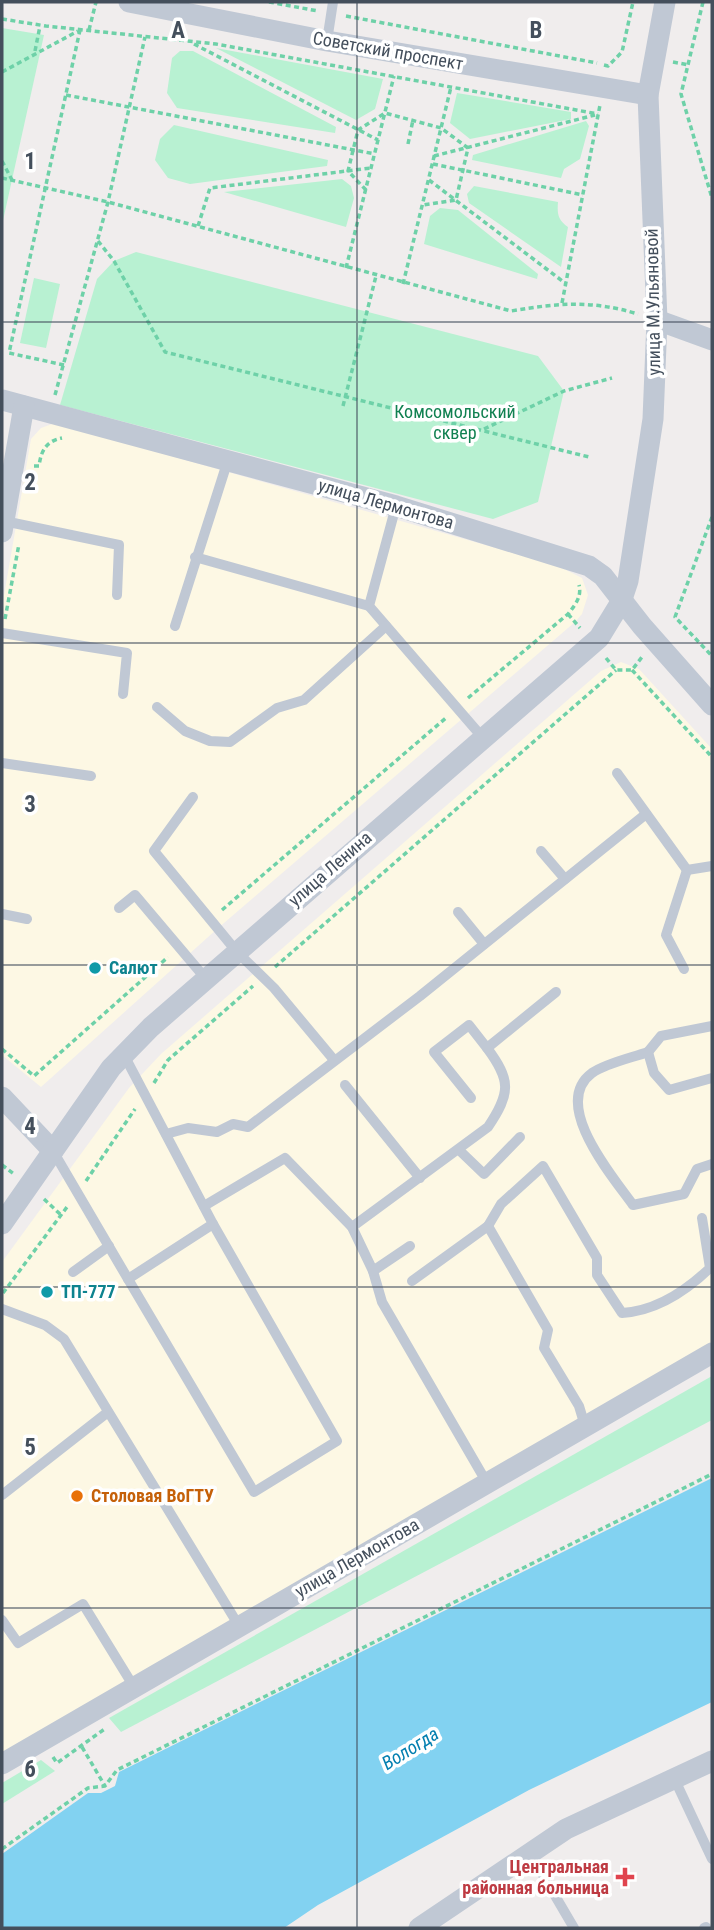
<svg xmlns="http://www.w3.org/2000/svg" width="714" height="1930" font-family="'Roboto Condensed',sans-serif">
<rect width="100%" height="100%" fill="#f0eded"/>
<g fill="#fdf8e4">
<polygon points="55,423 556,565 582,578 588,595 582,614 575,622 217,929 41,1087 2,1055 2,607 31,439 41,428"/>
<polygon points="621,662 639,669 712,749 712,1351 2,1756 2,1262 129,1088 161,1054 601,671"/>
</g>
<g fill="#b8f1d2">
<polygon points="2,28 44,35 2,225"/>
<polygon points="216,48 383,79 375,109 356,120"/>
<polygon points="180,51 193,51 336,127 335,133 177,108 167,93 172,58"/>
<polygon points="457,93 571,112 571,119 470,139 450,123"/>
<polygon points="586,121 589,126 580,159 564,169 561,178 472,160 473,155"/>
<polygon points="174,125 328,160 327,166 190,184 168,178 155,160 160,139"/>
<polygon points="342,179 351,186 354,198 346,227 224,192"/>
<path d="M474,186l84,16c-1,12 0,18 10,25l-7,40 -92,-64 -2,-9z"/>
<polygon points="440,208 458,210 538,274 537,279 424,244 430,216"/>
<polygon points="136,252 538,356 564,391 538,502 493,519 60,405 97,279 114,261"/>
<polygon points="34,278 60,284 46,348 20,343"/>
<polygon points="712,1376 712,1420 121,1732 109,1718"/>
<polygon points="41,1760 55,1771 2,1804 2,1783"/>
</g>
<polygon fill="#82d2f1" points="712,1478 712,1702 529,1790 318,1905 284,1928 2,1928 2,1854 88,1793 101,1793 115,1786 119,1772"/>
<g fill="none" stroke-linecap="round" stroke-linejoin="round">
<g stroke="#6ed1a8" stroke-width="3.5" stroke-dasharray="5 3.5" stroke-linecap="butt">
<polyline points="269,2 318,11"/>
<polyline points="703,2 681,94 712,198"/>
<polyline points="346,16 597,63"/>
<polyline points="2,19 46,26 216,44 598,114"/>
<polyline points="89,30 96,2"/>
<polyline points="194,44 378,140"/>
<polyline points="35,51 40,26"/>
<polyline points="673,62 689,65"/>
<polyline points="604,65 608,66 622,52 633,2"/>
<polyline points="2,72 78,31"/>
<polyline points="66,95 375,154"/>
<polyline points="408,144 413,120"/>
<polyline points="434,156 595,115"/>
<polyline points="2,161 12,180"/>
<polyline points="433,164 583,195"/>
<path d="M2,178l106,24 403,109c47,-8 81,-11 127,3"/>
<polyline points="429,180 565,283"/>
<polyline points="366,190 348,171 358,130 385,113 441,128 468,148 456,200 423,205"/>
<polyline points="198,226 210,188 371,168"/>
<polyline points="98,241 114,261 165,352 589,457"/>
<polyline points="346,268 394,76"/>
<polyline points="403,284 451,87"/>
<polyline points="562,303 600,105"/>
<polyline points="64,365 9,353 80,30"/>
<polyline points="55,395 108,202 145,37"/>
<polyline points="343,406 376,276"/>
<polyline points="484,429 564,391 612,378"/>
<path d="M34,466h5c2,-15 7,-25 23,-28"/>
<polyline points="712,517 675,617 712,656"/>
<polyline points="568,614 580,628"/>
<polyline points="5,619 19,544"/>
<polyline points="606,658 616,670 632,670 642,657"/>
<polyline points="632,670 712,757"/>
<path d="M468,698l100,-84c7,-9 14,-17 11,-29"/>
<polyline points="222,910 447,717"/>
<polyline points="275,967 616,670"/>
<polyline points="2,1049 34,1076 168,957"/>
<polyline points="154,1083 168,1060 253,986"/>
<polyline points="2,1165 14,1174"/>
<polyline points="86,1181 135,1109"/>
<polyline points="44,1199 61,1215"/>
<polyline points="3,1293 67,1207"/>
<polyline points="82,1747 105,1786"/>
<polyline points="53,1757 57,1763 106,1728"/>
<polyline points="2,1849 88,1788 105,1786 117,1770 712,1474"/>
</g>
<g stroke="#c0c8d4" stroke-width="10">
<polyline points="327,41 333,2"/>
<polyline points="396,506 369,606 483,738"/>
<polyline points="4,521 119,545 117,595"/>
<polyline points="195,557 369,606"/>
<polyline points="175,626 228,460"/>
<polyline points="2,633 127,653 123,694"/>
<polyline points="157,707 185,731 210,741 230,742 277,708 304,700 386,626"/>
<polyline points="2,763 91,776"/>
<polyline points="617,773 687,870"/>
<polyline points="193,797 154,851 237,952 274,988 334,1060"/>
<polyline points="541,851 565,879"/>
<polyline points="687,870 712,866"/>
<polyline points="119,908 135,895 206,979"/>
<polyline points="458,912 484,944"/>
<polyline points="2,914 27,919"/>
<polyline points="684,969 666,935 687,870"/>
<polyline points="648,1052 661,1036 712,1026"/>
<path d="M712,1078l-43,12 -15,-17 -6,-21c-17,6 -41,11 -56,21 -42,31 21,104 41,132l51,-11 13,-25 15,-5"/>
<polyline points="345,1085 420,1178"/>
<polyline points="471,1098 434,1052 469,1025 487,1048 556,992"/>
<polyline points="166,1134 188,1128 217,1132 233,1124 248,1127 420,996 646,814"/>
<polyline points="459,1150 484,1174 520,1137"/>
<polyline points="53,1151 128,1279 213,1224 124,1055"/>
<polyline points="204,1206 285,1158 352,1227 373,1271 382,1302 487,1483"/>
<path d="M488,1226l13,-22 42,-38 54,92v17l25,38c34,-2 64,-22 88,-45l-8,-50"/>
<path d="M352,1227l136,-100c23,-34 23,-47 -1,-79"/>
<polyline points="373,1271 410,1246"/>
<polyline points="73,1272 109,1246"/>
<polyline points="128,1279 254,1492 337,1441 213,1224"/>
<polyline points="412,1281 488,1226 548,1330 544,1348 579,1406 585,1426"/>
<polyline points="2,1309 45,1325 64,1339 239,1626"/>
<polyline points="2,1495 108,1412"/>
<polyline points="2,1620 18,1643 83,1604 134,1687"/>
<polyline points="674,1778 712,1859"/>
<polyline points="530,1853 574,1928"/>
<polyline points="704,1928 706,1927"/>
</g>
<g stroke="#c0c8d4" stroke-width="21">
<polyline points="129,2 327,41 648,95"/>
<polyline points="657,320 712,340"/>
<polyline points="2,400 396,506 589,566 603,576 642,626 712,705"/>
<polyline points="2,532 24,406"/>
<polyline points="2,1097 53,1151"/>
<polyline points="2,1224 111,1068 151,1027 599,638 621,602 628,581 653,419 657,320 648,95 665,2"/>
<polyline points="2,1764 712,1353"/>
<polyline points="419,1928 566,1829 712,1761"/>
</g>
</g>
<path fill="none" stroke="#444f5c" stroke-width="2" stroke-opacity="0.55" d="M357,2v1926M2,322h710M2,643h710M2,965h710M2,1287h710M2,1608h710"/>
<g fill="#0f9aa8" stroke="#fff" stroke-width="2.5">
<circle cx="95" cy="968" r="7"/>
<circle cx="47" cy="1292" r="7"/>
</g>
<circle fill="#e8710a" stroke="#fff" stroke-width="2.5" cx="77" cy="1496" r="7"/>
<path fill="#e0444e" stroke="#fff" stroke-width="2.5" d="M621.5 1866.5h7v7h7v7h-7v7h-7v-7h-7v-7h7z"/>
<g text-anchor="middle" stroke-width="7" stroke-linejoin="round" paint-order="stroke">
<g font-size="18" fill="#444f5c" stroke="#fff">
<text transform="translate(388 51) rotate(10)" y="6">Советский проспект</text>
<text transform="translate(653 302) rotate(-91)" y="6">улица М.Ульяновой</text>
<text transform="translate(386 504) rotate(16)" y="6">улица Лермонтова</text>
<text transform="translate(330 869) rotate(-41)" y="6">улица Ленина</text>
<text transform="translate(357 1558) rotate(-30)" y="6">улица Лермонтова</text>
</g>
<g font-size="18" fill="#118151" stroke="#fff">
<text x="455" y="418">Комсомольский<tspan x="455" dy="21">сквер</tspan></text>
</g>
<g font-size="18" font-weight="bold" fill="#0d838f" stroke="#fff" text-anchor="start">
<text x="109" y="974">Салют</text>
<text x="61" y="1298">ТП-777</text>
</g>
<g font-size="18" font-weight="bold" fill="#c56008" stroke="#fff" text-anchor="start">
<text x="91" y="1502">Столовая ВоГТУ</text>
</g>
<g font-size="18" font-weight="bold" fill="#be3a42" stroke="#fff" text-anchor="end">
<text x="609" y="1873">Центральная<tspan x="609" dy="21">районная больница</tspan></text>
</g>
<g font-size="19" font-style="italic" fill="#037fb0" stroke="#fff">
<text transform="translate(410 1748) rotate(-32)" y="7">Вологда</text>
</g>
</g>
<g font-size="23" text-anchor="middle" font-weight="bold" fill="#444f5c" stroke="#fff" stroke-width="7" stroke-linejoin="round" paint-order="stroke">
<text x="178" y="38">A</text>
<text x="536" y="38">B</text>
<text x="30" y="169">1</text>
<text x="30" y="490">2</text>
<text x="30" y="812">3</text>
<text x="30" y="1134">4</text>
<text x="30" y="1455">5</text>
<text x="30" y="1777">6</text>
</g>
<rect width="714" height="1930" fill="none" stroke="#444f5c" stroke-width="7"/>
</svg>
